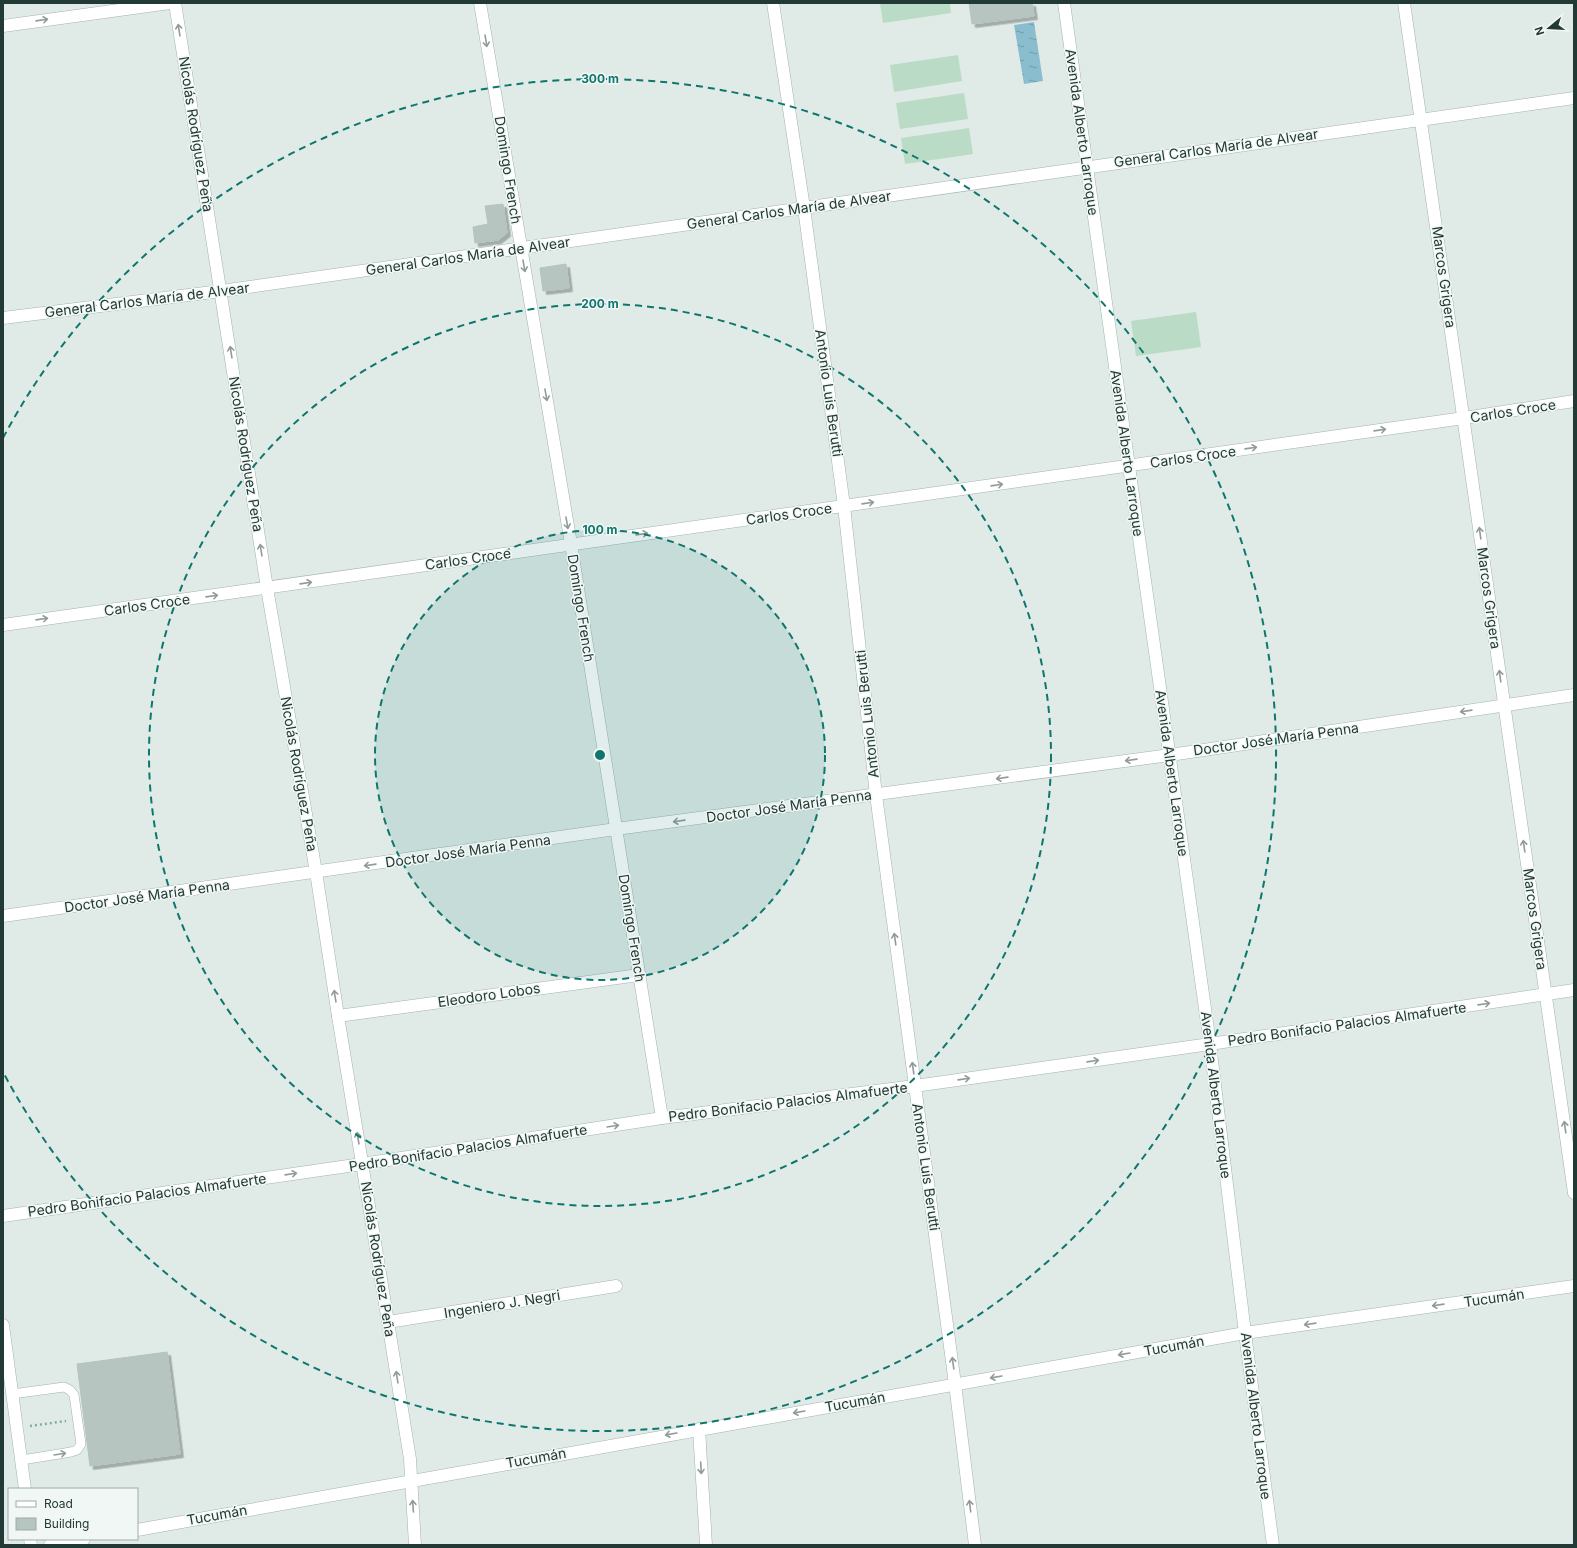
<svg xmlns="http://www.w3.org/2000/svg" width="1577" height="1548" font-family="Inter,sans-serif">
<defs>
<pattern id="water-ripples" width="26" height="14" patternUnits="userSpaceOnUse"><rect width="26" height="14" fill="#8abece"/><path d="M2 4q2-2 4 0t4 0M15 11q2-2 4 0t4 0" fill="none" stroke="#709ba8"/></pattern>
<filter id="shadow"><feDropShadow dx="3.5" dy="3.5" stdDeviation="0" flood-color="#0004"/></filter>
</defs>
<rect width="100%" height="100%" fill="#e0ebe7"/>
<g fill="#badbc5">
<polygon points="880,3 950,3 951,13 883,23"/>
<polygon points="958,55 962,81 894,92 890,65"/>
<polygon points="964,93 968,119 900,129 896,103"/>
<polygon points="969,128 973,154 905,164 901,138"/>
<polygon points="1196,312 1201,347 1136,356 1131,321"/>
</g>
<polygon fill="url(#water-ripples)" points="1034,22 1043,81 1024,84 1014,25"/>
<g fill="#b6c5c0" stroke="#b3c4be" filter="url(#shadow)">
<polygon points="969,3 1032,3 1034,16 972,24"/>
<polygon points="503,204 507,233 498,240 475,243 473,227 488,224 485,206"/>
<polygon points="566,264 569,288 543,291 540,268"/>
<polygon points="167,1352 180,1454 90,1466 77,1364"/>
</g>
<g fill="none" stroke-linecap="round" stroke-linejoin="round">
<g stroke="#a3b2ae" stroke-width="10">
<polyline id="service" points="12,1394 64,1387 70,1390 74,1395 81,1444 77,1450 71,1452 22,1460"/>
</g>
<g stroke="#a3b2ae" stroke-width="13">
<g id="minor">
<polyline points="175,3 267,588 316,872 338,1016 388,1322 410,1459 415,1545"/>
<polyline points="480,3 571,544 662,1118"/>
<polyline points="773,3 804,208 844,506 876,795 955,1384 975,1545"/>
<polyline points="1404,3 1574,1193"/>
<polyline points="3,26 170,3"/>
<polyline points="3,625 1464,418 1574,401"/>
<polyline points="3,916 616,829 1170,755 1574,695"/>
<polyline points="338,1016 639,975"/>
<polyline points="3,1216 362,1164 662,1118 915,1086 1210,1044 1574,990"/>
<polyline points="388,1322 616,1286"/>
<polyline points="699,1429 706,1545"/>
<polyline points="137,1530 1245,1333 1574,1286"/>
<polyline points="50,1545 84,1539"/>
</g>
</g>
<g stroke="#a3b2ae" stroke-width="13">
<g id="tertiary">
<polyline points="3,318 221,291 1574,98"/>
<polyline points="3,1325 25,1489"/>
<polyline points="30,1539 31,1545"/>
</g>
</g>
<g stroke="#a0b6b0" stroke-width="13">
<polyline id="secondary" points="1064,3 1210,1044 1245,1333 1273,1545"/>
</g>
<polyline stroke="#82ada3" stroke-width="2.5" stroke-dasharray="2 3" stroke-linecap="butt" points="30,1426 66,1421"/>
<use href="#service" stroke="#fff" stroke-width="9"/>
<use href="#minor" stroke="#fff" stroke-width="12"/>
<use href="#tertiary" stroke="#fff" stroke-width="12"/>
<use href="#secondary" stroke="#fff" stroke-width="12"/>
</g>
<defs><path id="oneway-shaft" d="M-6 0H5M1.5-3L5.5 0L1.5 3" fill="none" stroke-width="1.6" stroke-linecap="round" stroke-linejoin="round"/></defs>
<g stroke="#909c9a">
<use href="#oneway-shaft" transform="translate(42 20) rotate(-8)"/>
<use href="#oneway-shaft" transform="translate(179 30) rotate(-99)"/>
<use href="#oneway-shaft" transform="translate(486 41) rotate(81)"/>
<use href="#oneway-shaft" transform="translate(524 266) rotate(80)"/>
<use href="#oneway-shaft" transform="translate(231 352) rotate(-99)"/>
<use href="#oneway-shaft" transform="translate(546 395) rotate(80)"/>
<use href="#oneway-shaft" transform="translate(1380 430) rotate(-8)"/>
<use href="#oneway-shaft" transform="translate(1251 448) rotate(-8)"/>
<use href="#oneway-shaft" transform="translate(997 485) rotate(-8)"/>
<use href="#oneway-shaft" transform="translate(868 503) rotate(-8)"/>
<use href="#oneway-shaft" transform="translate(567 523) rotate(80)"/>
<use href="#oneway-shaft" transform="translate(1480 533) rotate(-98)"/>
<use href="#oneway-shaft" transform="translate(642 534) rotate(-8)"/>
<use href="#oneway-shaft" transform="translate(261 550) rotate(-99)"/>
<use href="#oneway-shaft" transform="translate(306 583) rotate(-8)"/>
<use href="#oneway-shaft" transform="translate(212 596) rotate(-8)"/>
<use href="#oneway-shaft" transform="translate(42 619) rotate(-8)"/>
<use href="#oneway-shaft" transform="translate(1500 676) rotate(-98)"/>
<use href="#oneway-shaft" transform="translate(1466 711) rotate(172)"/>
<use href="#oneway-shaft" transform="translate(1131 760) rotate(172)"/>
<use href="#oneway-shaft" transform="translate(1002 778) rotate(172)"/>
<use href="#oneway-shaft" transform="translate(679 821) rotate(172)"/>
<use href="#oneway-shaft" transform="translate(1524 846) rotate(-98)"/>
<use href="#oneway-shaft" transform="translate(370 865) rotate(172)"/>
<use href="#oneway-shaft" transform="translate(895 939) rotate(-98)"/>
<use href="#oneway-shaft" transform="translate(335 996) rotate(-99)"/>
<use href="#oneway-shaft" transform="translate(1484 1004) rotate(-8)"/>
<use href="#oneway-shaft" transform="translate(1093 1061) rotate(-8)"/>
<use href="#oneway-shaft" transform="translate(913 1068) rotate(-98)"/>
<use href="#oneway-shaft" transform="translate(964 1079) rotate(-8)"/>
<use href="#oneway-shaft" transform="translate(613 1126) rotate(-9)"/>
<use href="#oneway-shaft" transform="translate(1565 1127) rotate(-98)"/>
<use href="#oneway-shaft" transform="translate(358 1138) rotate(-99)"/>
<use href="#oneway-shaft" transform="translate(291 1174) rotate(-8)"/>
<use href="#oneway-shaft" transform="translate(1438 1305) rotate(172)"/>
<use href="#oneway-shaft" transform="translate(1310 1324) rotate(172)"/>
<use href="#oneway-shaft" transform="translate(1124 1354) rotate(170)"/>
<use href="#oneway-shaft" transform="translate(953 1363) rotate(-98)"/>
<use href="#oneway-shaft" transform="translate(397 1377) rotate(-99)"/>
<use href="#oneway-shaft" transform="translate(996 1377) rotate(170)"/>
<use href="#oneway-shaft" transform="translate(799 1412) rotate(170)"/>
<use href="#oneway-shaft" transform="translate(671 1434) rotate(170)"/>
<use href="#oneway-shaft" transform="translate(60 1454) rotate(-9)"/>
<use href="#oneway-shaft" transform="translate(701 1468) rotate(87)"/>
<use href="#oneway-shaft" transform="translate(413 1506) rotate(-94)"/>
<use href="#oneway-shaft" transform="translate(970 1506) rotate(-97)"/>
</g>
<circle cx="600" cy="755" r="225" fill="#0f766e" fill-opacity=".12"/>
<g fill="none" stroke="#0f766e" stroke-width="2" stroke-dasharray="7 5">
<circle cx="600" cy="755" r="225"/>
<circle cx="600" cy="755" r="451"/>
<path d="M3 438A676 676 0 1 1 3 1072"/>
</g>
<g text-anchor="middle" stroke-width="3" stroke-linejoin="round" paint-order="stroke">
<g font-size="14" fill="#223a35" stroke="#f1f7f4">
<text transform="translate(1082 132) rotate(82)" y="5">Avenida Alberto Larroque</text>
<text transform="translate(196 134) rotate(81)" y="5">Nicolás Rodríguez Peña</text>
<text transform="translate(1216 148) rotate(-8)" y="5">General Carlos María de Alvear</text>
<text transform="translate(508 170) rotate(81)" y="5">Domingo French</text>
<text transform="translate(789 210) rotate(-8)" y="5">General Carlos María de Alvear</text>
<text transform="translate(468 256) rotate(-8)" y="5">General Carlos María de Alvear</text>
<text transform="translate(1444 277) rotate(82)" y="5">Marcos Grigera</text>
<text transform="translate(147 300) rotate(-7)" y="5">General Carlos María de Alvear</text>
<text transform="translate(829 393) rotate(82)" y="5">Antonio Luis Berutti</text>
<text transform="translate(1513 411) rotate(-9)" y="5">Carlos Croce</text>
<text transform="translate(1127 453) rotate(82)" y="5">Avenida Alberto Larroque</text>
<text transform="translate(246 454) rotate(81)" y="5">Nicolás Rodríguez Peña</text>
<text transform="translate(1193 457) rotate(-8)" y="5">Carlos Croce</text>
<text transform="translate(789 514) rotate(-8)" y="5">Carlos Croce</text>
<text transform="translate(468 559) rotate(-8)" y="5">Carlos Croce</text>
<text transform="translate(1489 598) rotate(82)" y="5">Marcos Grigera</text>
<text transform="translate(147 605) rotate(-8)" y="5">Carlos Croce</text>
<text transform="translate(581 608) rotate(81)" y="5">Domingo French</text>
<text transform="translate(867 714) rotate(-96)" y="5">Antonio Luis Berutti</text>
<text transform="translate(1276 739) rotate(-8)" y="5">Doctor José María Penna</text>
<text transform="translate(1172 773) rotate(82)" y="5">Avenida Alberto Larroque</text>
<text transform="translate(299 774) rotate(80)" y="5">Nicolás Rodríguez Peña</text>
<text transform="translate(789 806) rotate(-8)" y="5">Doctor José María Penna</text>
<text transform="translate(468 851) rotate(-8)" y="5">Doctor José María Penna</text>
<text transform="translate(147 896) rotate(-8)" y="5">Doctor José María Penna</text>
<text transform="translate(1535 919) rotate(82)" y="5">Marcos Grigera</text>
<text transform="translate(632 928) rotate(81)" y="5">Domingo French</text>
<text transform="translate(489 995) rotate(-8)" y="5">Eleodoro Lobos</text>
<text transform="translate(1347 1024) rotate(-8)" y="5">Pedro Bonifacio Palacios Almafuerte</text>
<text transform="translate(1216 1095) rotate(83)" y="5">Avenida Alberto Larroque</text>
<text transform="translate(788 1102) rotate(-7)" y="5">Pedro Bonifacio Palacios Almafuerte</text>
<text transform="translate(468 1148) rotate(-9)" y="5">Pedro Bonifacio Palacios Almafuerte</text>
<text transform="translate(926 1167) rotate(82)" y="5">Antonio Luis Berutti</text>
<text transform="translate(147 1195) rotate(-8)" y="5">Pedro Bonifacio Palacios Almafuerte</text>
<text transform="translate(378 1259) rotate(81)" y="5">Nicolás Rodríguez Peña</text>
<text transform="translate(1494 1298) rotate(-8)" y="5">Tucumán</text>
<text transform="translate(502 1304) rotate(-9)" y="5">Ingeniero J. Negri</text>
<text transform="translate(1174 1346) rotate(-10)" y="5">Tucumán</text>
<text transform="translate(855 1402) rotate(-10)" y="5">Tucumán</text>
<text transform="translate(1256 1416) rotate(83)" y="5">Avenida Alberto Larroque</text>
<text transform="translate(536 1458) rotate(-10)" y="5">Tucumán</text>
<text transform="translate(217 1515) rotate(-10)" y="5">Tucumán</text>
</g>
</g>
<circle cx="600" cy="755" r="6" fill="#0f766e" stroke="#f1f7f4" stroke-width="2"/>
<g font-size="12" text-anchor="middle" font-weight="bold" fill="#0f766e" stroke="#f1f7f4" stroke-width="3" stroke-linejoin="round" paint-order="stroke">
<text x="600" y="83">300 m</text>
<text x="600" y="308">200 m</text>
<text x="600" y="534">100 m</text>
</g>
<rect width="1577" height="1548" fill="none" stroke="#223a35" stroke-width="8"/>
<rect x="8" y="1488" width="130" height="52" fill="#f1f7f4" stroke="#9eaba8"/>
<rect x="16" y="1501" width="20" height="6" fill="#ffffff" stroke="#9eaba8"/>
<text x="44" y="1508" font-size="12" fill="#223a35">Road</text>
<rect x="16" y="1518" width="20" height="12" fill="#b6c5c0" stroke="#9eaba8"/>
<text x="44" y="1528" font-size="12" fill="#223a35">Building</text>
<g transform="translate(1549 28) rotate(252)" stroke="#f1f7f4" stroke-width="3" paint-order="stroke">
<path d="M0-3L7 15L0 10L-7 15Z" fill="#223a35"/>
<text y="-6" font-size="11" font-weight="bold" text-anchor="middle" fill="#223a35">N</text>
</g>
</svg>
